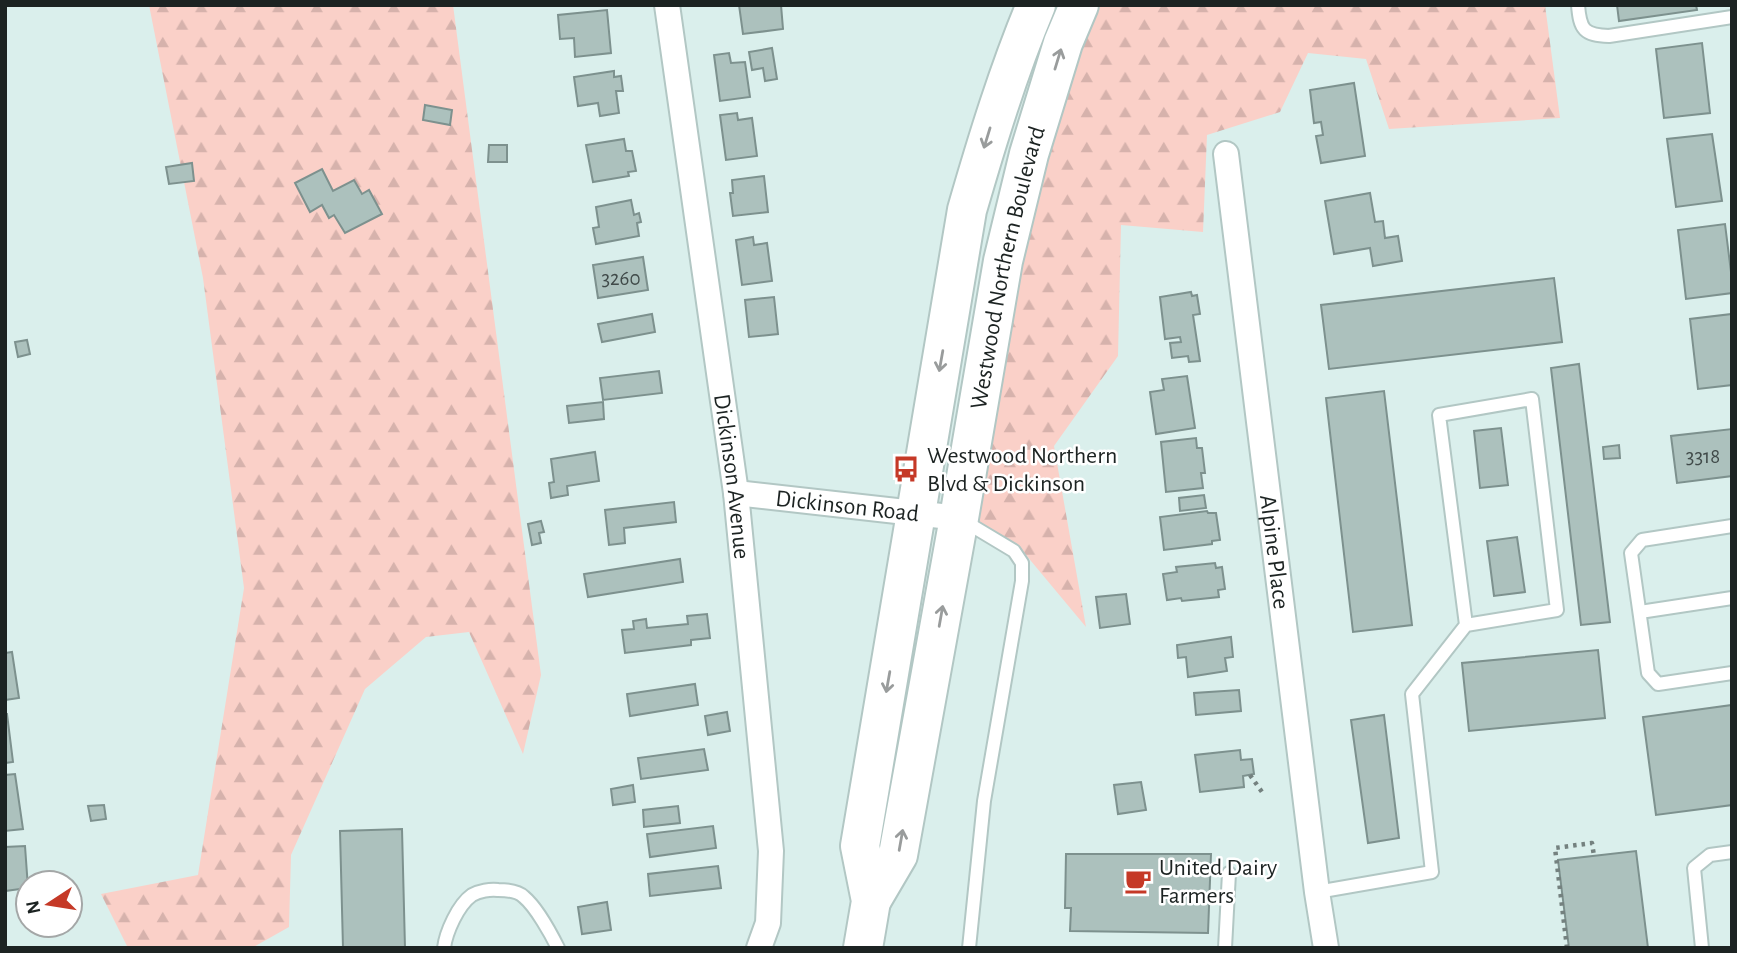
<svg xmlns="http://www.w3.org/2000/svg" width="1737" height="953" font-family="'Alegreya Sans',sans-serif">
<defs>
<pattern id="forest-firs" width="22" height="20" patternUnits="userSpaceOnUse" patternTransform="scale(1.75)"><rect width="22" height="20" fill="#fad0c8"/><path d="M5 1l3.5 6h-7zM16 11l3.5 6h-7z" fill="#d6b2ac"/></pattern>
</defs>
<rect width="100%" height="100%" fill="#daefec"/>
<g fill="url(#forest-firs)">
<polygon points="149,5 453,5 541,675 523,754 469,632 426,637 365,689 291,855 289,927 252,948 128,948 101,894 198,875 244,588 203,278"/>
<polygon points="1079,5 1545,5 1560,118 1389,129 1366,59 1308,53 1280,112 1207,135 1203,232 1121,225 1118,356 1054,446 1086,627 1016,543 977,530 1007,324"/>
</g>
<g fill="#acc1bd" stroke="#7d918e" stroke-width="2">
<polygon points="739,5 781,5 783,29 743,34"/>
<polygon points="1617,5 1696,5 1697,10 1619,21"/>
<polygon points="607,10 611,53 575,57 574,38 560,39 558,15"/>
<polygon points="1702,43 1710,113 1664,118 1656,49"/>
<polygon points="772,48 777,79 765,81 763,68 752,70 749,52"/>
<polygon points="729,53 731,63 745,62 750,97 720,101 714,55"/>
<polygon points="614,71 614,77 621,76 623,91 616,91 619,113 600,116 598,103 578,106 574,77"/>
<polygon points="1354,83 1365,156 1321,163 1316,136 1323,135 1321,122 1314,123 1310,90"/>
<polygon points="425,105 452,110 450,125 423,120"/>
<polygon points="737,113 738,120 752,118 757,156 726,160 720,115"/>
<polygon points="1712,134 1722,201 1676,207 1667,139"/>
<polygon points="624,139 626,151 632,151 636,171 628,172 629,176 593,182 586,145"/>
<polygon points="489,145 507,145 507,162 488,162"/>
<polygon points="192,163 194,181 169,184 166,167"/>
<polygon points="322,169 333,191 354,180 362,194 369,190 382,214 345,233 334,215 329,218 322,205 310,212 295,183"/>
<polygon points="764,176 768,212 733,216 730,193 733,193 732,180"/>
<polygon points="1370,193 1375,222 1383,221 1385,238 1398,236 1402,261 1373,266 1370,248 1334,254 1325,201"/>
<polygon points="631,200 634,215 639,213 641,222 637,223 639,236 596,244 593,228 599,227 596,207"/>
<polygon points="1725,224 1732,280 1732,293 1686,299 1678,230"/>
<polygon points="753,237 754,245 767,243 772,281 742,285 736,240"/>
<polygon points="643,257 648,290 598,298 593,265"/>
<polygon points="1554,278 1562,342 1329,369 1321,305"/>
<polygon points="1191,292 1192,296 1197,295 1200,314 1193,315 1200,361 1189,362 1188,356 1172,358 1170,343 1181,342 1180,337 1165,339 1160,297"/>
<polygon points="774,297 778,334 749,337 745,300"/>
<polygon points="652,314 655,332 602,342 598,324"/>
<polygon points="1732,314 1732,385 1698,389 1690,319"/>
<polygon points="27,340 30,354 18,357 15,342"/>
<polygon points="1579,364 1610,622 1581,625 1551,368"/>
<polygon points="659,371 662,393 603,400 600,378"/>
<polygon points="1187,376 1195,428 1156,434 1150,392 1164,390 1162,379"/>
<polygon points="1384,391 1412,625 1353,632 1326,398"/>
<polygon points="603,402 604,419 569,423 567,406"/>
<polygon points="1501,428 1508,485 1480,488 1474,431"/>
<polygon points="1732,429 1732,476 1677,483 1671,436"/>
<polygon points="1196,438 1197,448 1202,448 1205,473 1201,473 1203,488 1166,492 1161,442"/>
<polygon points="1619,445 1620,458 1604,459 1603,447"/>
<polygon points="595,452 599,481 567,486 568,495 551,498 549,483 554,482 551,459"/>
<polygon points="1204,495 1206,508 1180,511 1179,498"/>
<polygon points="674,502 676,522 624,528 625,543 609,545 605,510"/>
<polygon points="1207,511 1208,513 1216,513 1220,540 1212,541 1212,544 1164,550 1160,517"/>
<polygon points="541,521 544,532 539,533 541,543 532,545 528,524"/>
<polygon points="1517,537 1525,592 1494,596 1487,541"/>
<polygon points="680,559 683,582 588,597 584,574"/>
<polygon points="1215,563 1216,568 1222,567 1225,589 1218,590 1219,597 1182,601 1181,598 1167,600 1163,574 1177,572 1176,567"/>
<polygon points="1126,594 1130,624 1100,628 1096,597"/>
<polygon points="707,614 710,638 691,640 691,645 625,653 622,630 634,629 633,621 646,619 647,628 688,624 687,616"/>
<polygon points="1231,637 1233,657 1225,658 1227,671 1188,677 1186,657 1178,658 1177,645"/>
<polygon points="1598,650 1605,718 1469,731 1462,663"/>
<polygon points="12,652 19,698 5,700 5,653"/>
<polygon points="695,684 698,705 630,716 627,694"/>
<polygon points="1239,690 1241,711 1196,715 1194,693"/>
<polygon points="1732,705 1732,805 1656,815 1643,717"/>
<polygon points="727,712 730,731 708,735 705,716"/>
<polygon points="5,714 7,714 13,762 5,763"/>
<polygon points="1384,715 1399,838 1368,843 1351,720"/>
<polygon points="704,749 708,770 641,779 638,758"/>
<polygon points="1240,750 1241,760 1252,759 1254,774 1243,776 1244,787 1200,792 1195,755"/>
<polygon points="15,774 23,829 5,831 5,775"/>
<polygon points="1141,782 1146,810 1118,814 1114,785"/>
<polygon points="633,785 635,802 613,805 611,789"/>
<polygon points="104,805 106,819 91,821 88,806"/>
<polygon points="678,806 680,823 644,827 643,810"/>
<polygon points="713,826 716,848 650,857 647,834"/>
<polygon points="402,829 405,948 343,948 340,831"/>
<polygon points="25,846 28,888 5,891 5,847"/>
<polygon points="1636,851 1648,948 1569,948 1558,860"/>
<polygon points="1066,854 1211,854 1208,933 1070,931 1071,908 1065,908"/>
<polygon points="718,866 721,888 650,896 648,874"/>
<polygon points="607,902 611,930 582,934 578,907"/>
<polygon points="47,925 70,925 70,927 47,928"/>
</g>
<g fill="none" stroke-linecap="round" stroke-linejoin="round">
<g stroke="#b2c7c4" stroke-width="16">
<g id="service">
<path d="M1578,5c2,25 6,30 31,31l123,-19"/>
<polyline points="964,521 1014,551 1022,563 1022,581 984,801 969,948"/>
<polyline points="1732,526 1642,540 1631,553 1648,673 1658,684 1732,673"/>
<polyline points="1640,612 1732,598"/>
<polyline points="1317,892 1432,872 1412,694 1466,625 1439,415 1532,399 1557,610 1466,625"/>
<path d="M444,948c2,-16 14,-43 28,-53 7,-4 18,-6 26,-5 9,0 20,1 26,7 12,10 27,37 34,51"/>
<polyline points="1225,948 1229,873"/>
<polyline points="1702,948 1694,868 1710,855 1732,852"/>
</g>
</g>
<g stroke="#b2c7c4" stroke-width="28">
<g id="minor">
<path id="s1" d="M667,5l69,488 35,358 -3,72 -9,25"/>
<path id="s2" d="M1226,154l91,738 9,56"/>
<path id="s3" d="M736,493l223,25"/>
</g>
</g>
<g stroke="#b2c7c4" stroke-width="42">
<g id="primary">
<path id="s4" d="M871,901l27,-46 61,-337 44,-257 26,-107 34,-111 16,-38"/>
<path d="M863,948l8,-47 -11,-55 107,-636c20,-69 41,-138 69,-205"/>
</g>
</g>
<g stroke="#74817f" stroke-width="4.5" stroke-dasharray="3.5 5" stroke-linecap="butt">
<polyline points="1250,775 1262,792"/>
<polyline points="1567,948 1555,848 1592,843 1594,856"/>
</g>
<use href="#service" stroke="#fff" stroke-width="12"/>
<use href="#minor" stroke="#fff" stroke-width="24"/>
<use href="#primary" stroke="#fff" stroke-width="38"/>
</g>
<defs><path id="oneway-shaft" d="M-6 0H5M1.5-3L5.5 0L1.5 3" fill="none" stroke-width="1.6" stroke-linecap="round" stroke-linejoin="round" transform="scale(1.75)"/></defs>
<g stroke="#999c9c">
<use href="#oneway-shaft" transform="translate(1058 59) rotate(-73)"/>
<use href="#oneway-shaft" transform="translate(987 138) rotate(107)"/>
<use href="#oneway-shaft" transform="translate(941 361) rotate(100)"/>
<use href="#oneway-shaft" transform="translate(941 616) rotate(-80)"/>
<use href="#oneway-shaft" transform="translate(888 682) rotate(100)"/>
<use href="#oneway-shaft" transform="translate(901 840) rotate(-80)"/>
</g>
<defs>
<g id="bus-bare" transform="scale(2.1)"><path d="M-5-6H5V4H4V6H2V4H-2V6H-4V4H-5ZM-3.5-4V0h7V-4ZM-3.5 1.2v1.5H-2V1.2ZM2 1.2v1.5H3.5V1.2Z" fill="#c53927" stroke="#fff" stroke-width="2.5" paint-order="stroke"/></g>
<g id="cafe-bare" transform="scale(2.1)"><path d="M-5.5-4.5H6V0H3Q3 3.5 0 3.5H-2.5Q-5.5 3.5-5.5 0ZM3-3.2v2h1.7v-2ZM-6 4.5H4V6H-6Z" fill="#c53927" stroke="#fff" stroke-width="2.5" paint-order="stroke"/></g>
</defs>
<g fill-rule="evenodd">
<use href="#bus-bare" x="906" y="469"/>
<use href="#cafe-bare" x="1138" y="881"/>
</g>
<g text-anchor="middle" stroke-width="5" stroke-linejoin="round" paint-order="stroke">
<g font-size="21" fill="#404a49">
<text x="621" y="285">3260</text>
<text x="1703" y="463">3318</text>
</g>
<g font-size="24" fill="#1c2322" stroke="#fff">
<text dy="8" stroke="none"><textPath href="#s4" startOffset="651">Westwood Northern Boulevard</textPath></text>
<text dy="8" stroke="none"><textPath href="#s1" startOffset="476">Dickinson Avenue</textPath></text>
<text dy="8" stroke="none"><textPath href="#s3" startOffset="112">Dickinson Road</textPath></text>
<text dy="8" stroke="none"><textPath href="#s2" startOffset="401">Alpine Place</textPath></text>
</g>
<g font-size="24" fill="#1c2322" stroke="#fff" text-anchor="start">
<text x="927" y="463">Westwood Northern<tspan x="927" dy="28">Blvd &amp; Dickinson</tspan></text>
<text x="1159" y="875">United Dairy<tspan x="1159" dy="28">Farmers</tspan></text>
</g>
</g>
<rect width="1737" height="953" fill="none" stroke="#1c2322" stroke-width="14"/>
<g transform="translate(49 904) rotate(258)"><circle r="33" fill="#ffffff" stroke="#a4a7a7" stroke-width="2"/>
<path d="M0-5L12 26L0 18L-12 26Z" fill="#c53927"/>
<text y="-10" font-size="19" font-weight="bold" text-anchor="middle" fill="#1c2322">N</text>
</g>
</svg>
